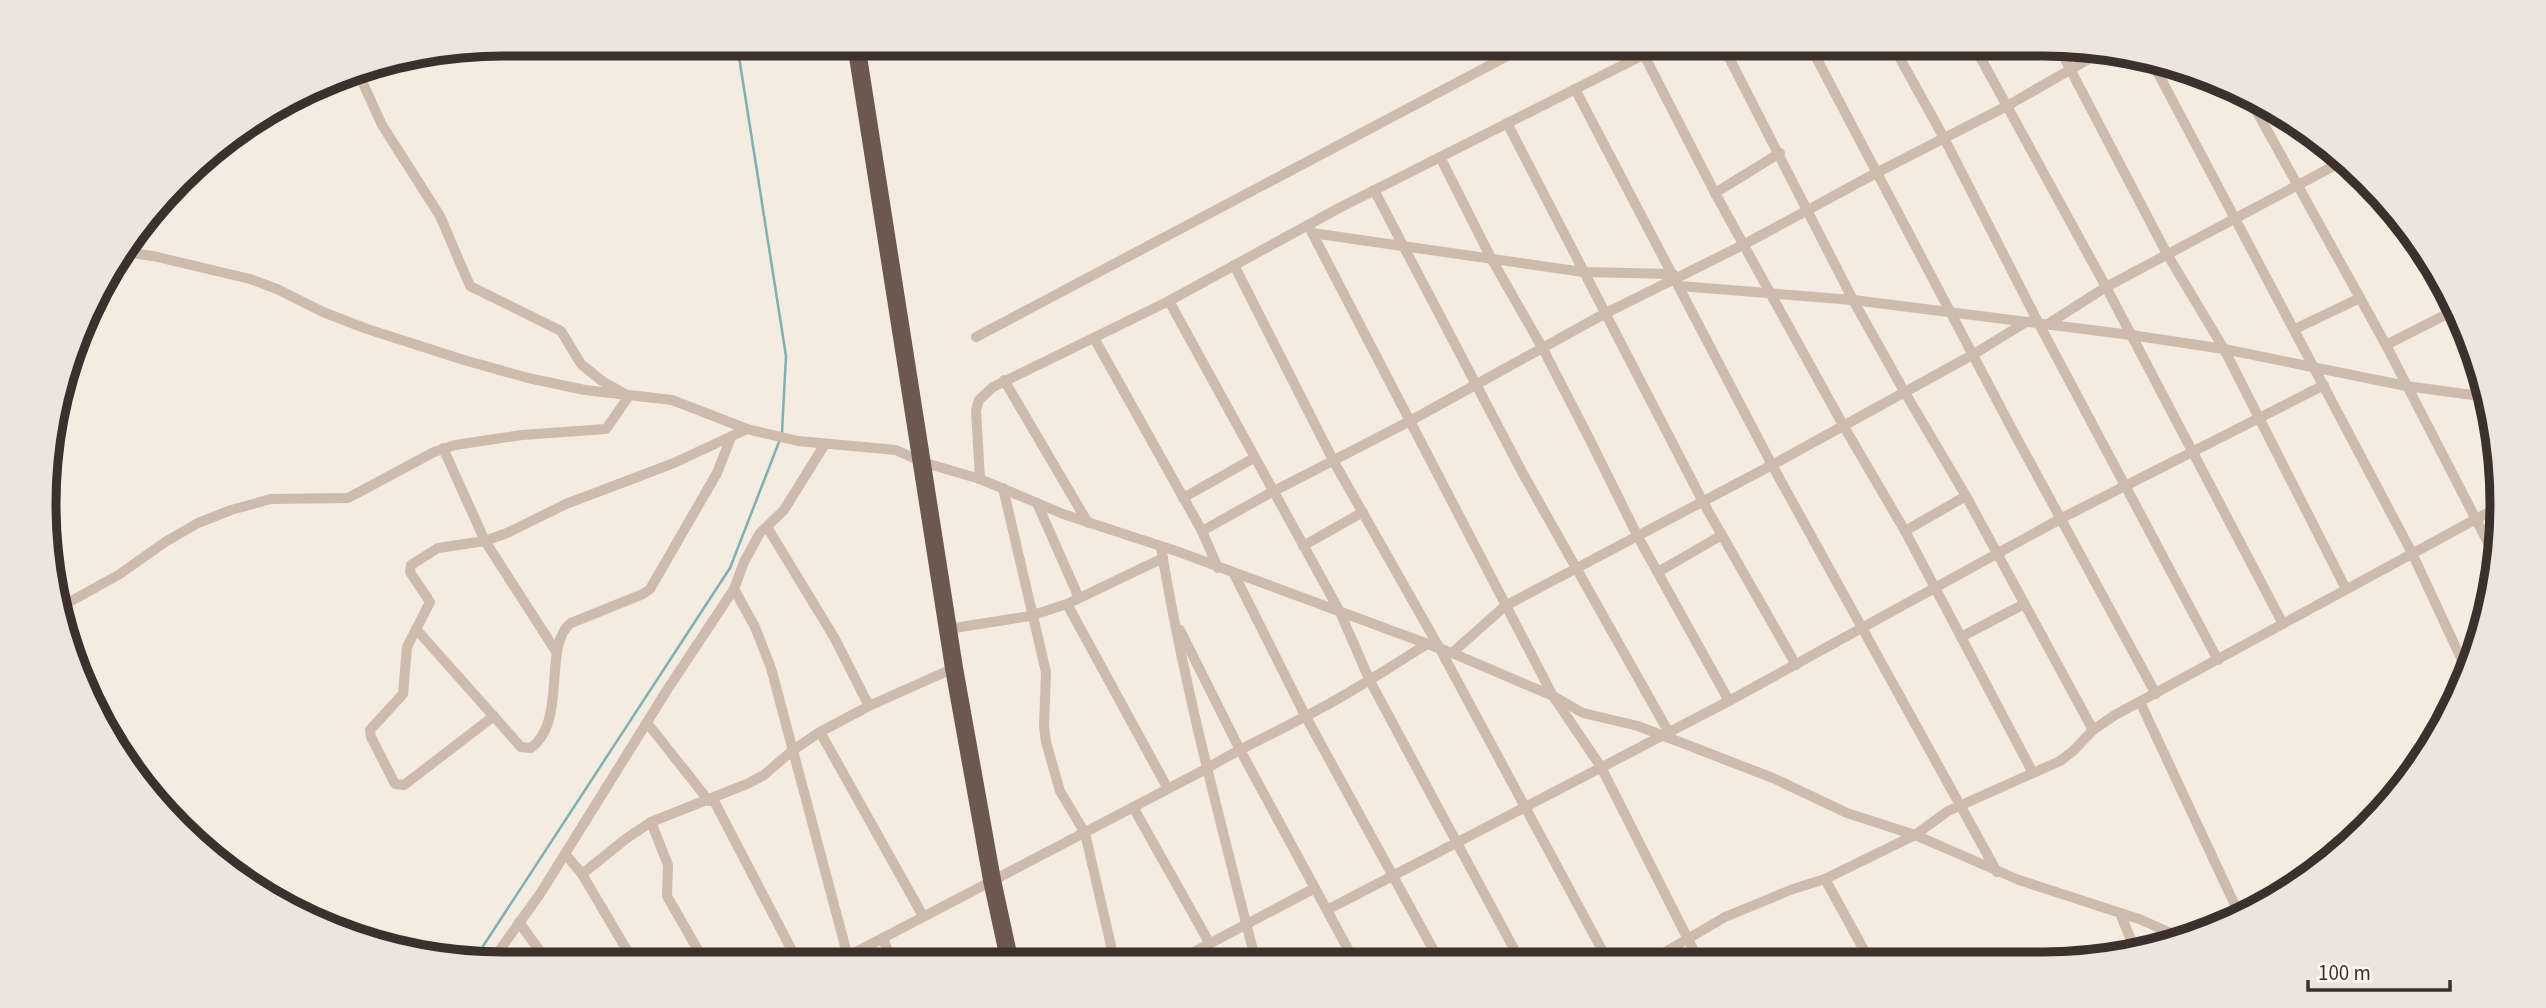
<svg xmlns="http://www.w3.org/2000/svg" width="2546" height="1008" font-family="'Source Sans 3',sans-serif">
<rect width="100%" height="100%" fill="#f4ebe1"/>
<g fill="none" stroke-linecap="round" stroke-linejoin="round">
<g stroke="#7fb0b2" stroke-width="2.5">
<polyline points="737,44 786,356 782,432"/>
<polyline points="474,960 730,568 779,442"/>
</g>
<g stroke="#cdbbac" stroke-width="10">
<polyline points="1722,44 1853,300 1904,391 1966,496 2093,730"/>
<polyline points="1809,44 2013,431 2156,694"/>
<polyline points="1892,44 1944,138 2039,324 2218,660"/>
<polyline points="1973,44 2106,287 2283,624"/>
<polyline points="2058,46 2167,254 2224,349 2346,589"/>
<polyline points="1644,55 1715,193 1843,425 1905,531 2033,773"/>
<polyline points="2150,58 2412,553 2466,669"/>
<polyline points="1575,89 1772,465 1997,872"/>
<polyline points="2246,92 2386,345 2497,560"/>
<polyline points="1507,123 1703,502 1796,665"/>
<polyline points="1440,157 1491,258 1543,349 1591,442 1638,537 1729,701"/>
<polyline points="1374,190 1522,472 1668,731"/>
<polyline points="1715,193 1780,153"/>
<polyline points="2401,219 2481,369"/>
<polyline points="1308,225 1553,696 1601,767 1699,961"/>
<polyline points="1312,233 1583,272 1673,274"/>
<polyline points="123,252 153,256 250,279 277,289 323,312 367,329 464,360 528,378 585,390 672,400 747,429 798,441 896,450 922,462 980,479 1063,514 1179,552 1452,653 1553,696 1583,713 1638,726 1773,778 1847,813 1915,835 2019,880 2139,919 2180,937"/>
<polyline points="1234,265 1334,462 1440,649 1608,961"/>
<polyline points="1680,286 1853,300 2131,335 2224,349 2406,386 2487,397"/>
<polyline points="1169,301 1340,612 1370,681 1521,962"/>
<polyline points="2048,324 2106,287 2345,160"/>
<polyline points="2295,329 2360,298"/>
<polyline points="976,337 1530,44"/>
<polyline points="1094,338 1202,531 1218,568"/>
<polyline points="2386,345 2457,309"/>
<polyline points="1004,380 1088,523"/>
<polyline points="443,448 485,541 557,653"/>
<polyline points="980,479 976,410 979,400 993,387 1169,301 1339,208 1665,44"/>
<polyline points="1003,488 1046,672 1044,726 1046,742 1060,791 1085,833 1115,963"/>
<polyline points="1183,498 1254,458"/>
<polyline points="1037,503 1079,598"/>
<polyline points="767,527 834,637 869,706"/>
<polyline points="1202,531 1272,492 1410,421 1604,314 1743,245 1878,172 2007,106 2101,52"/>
<polyline points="1905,531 1966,496"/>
<polyline points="1303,546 1363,512"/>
<path d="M1161,547c23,140 60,277 95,415"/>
<polyline points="1658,572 1722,535"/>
<polyline points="1234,574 1306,717 1440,962"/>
<polyline points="734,589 755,627 771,668 849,961"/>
<polyline points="1067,604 1168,789"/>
<polyline points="57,609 120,574 165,542 198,523 231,510 271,499 348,498 434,452 455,445 522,435 606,429 629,396 602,381 581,364 561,331 470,286 440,216 382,125 356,68"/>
<path d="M416,629l105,118 10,1c37,-27 11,-103 40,-125l72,-29 7,-5 67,-116 14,-36"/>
<polyline points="948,629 1030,616 1067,604 1163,558"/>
<polyline points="1180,630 1239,748 1355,962"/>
<polyline points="1961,637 2024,604"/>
<polyline points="1452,653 1505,606 1772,465 1974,354 2026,322"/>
<polyline points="2140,702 2241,918"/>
<polyline points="494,716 404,785 395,784 371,737 370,730 403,694 407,647 430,602 410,572 411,565 438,548 485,541 507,533 566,504 674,463 747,429"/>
<polyline points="648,724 709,801"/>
<polyline points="820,732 923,916"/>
<polyline points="713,799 799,964"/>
<polyline points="1133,807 1210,944"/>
<polyline points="651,822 668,865 667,896 706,964"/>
<polyline points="566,855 582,874 635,964"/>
<polyline points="582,874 627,838 651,822 747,784 764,775 793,750 820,732 869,706 954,668"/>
<polyline points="1825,879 1870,961"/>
<polyline points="1327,910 1729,701 2062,518 2324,385"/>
<polyline points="2120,913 2135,950"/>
<polyline points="519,922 549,964"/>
<polyline points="882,938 894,963"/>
<polyline points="1650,961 1725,917 1793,889 1825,879 1915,835 1948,811 2060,761 2073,751 2093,730 2115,715 2500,506"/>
<polyline points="491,962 540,894 667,690 734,589 744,562 760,533 784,510 825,444"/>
<path d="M835,963l371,-194c32,-20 67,-35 100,-53 42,-21 81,-47 121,-72"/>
<polyline points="1173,963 1315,888"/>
</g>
<polyline stroke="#6c584f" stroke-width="18" points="856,44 954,668 992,880 1010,963"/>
</g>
<path d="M0 0H2546V1008H0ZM504 56H2042A448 448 0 0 1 2490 504V504A448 448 0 0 1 2042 952H504A448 448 0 0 1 56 504V504A448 448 0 0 1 504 56Z" fill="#ece5de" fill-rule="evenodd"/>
<path fill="none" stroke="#3b302b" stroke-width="9" d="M504 56H2042A448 448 0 0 1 2490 504V504A448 448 0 0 1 2042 952H504A448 448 0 0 1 56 504V504A448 448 0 0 1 504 56Z"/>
<path d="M2308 980v10h142v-10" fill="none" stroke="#3b302b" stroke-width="3.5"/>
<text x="2318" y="980" font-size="21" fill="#3b302b" stroke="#fbf5ee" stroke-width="5" paint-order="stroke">100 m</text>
</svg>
